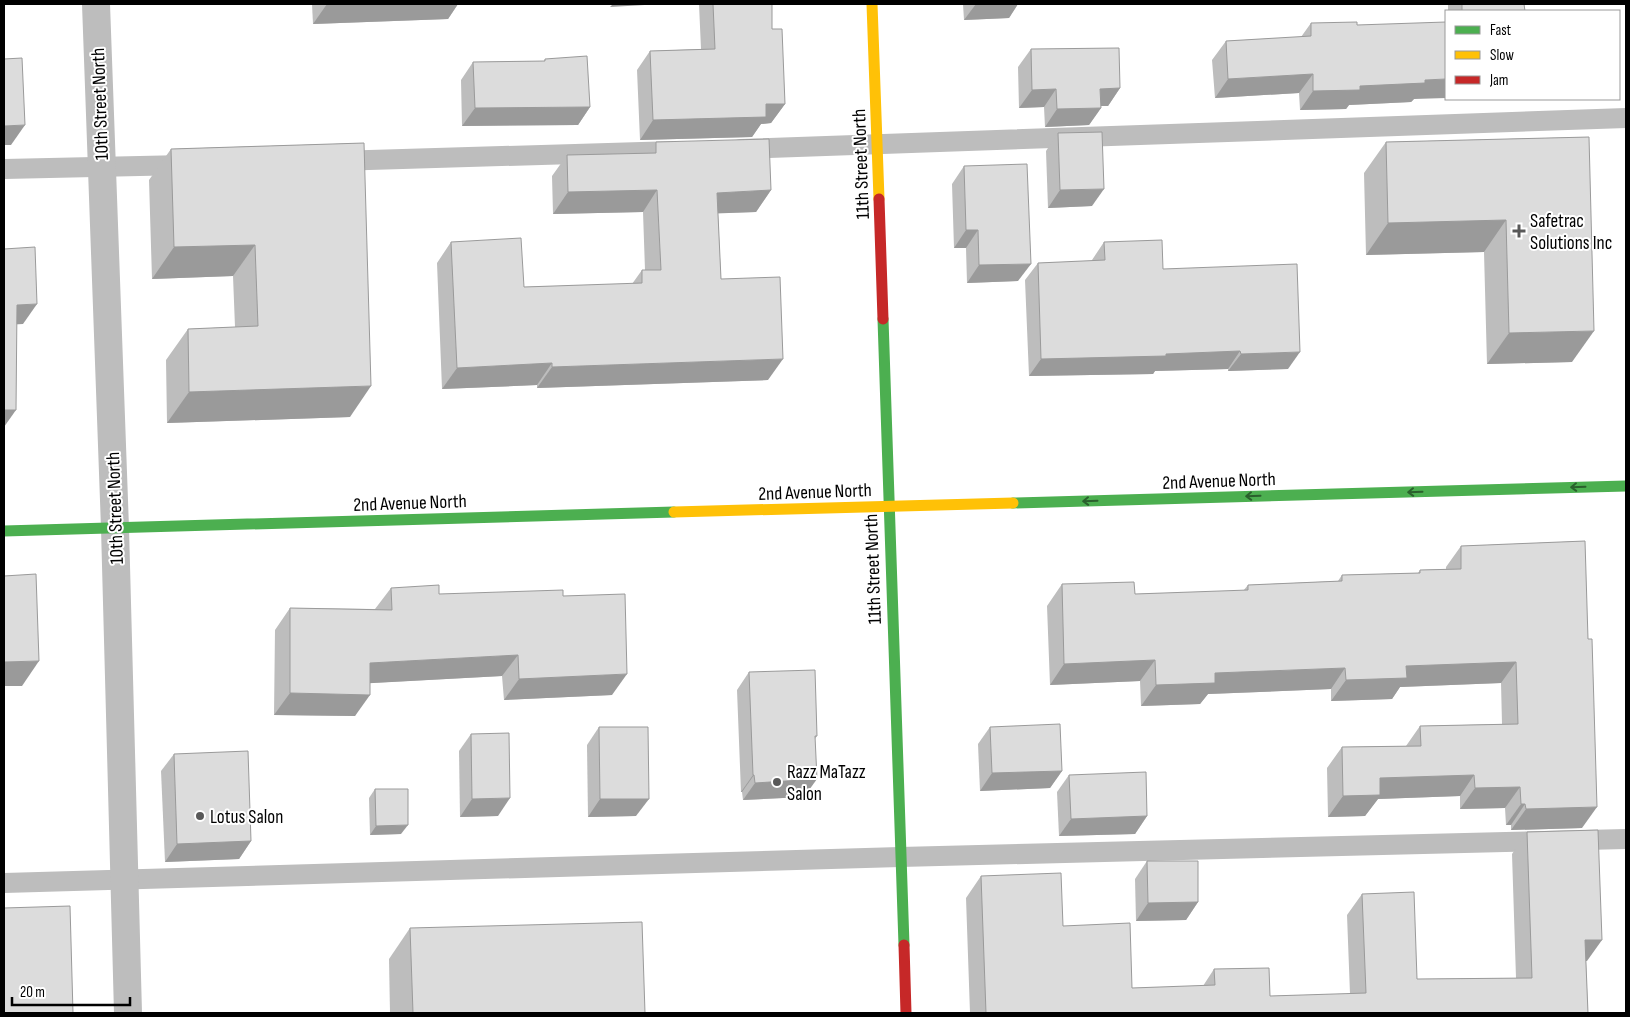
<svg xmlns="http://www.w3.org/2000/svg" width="1630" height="1017" font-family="'Sofia Sans Condensed',sans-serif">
<rect width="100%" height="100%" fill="#fff"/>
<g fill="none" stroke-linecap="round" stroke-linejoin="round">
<g stroke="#bdbdbd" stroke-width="20">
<polyline points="741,149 1626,118"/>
<polyline points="336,161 675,151"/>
<polyline points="4,169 185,165"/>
<polyline points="4,883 900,857 1626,839"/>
</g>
<polyline stroke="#bdbdbd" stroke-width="28" points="96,4 115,528 128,1013"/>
<g stroke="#4caf50" stroke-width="11">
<polyline points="883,319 904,945"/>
<polyline points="1013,503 1626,486"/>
<polyline points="4,531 674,512"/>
</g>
<g stroke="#ffc107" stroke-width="11">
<polyline points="872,4 879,199"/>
<polyline points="674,512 1013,503"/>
</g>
<g stroke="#c62828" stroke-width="11">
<polyline points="879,199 883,319"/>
<polyline points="904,945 906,1013"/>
</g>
</g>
<g fill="#bdbdbd">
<polygon points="312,4 458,4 448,19 313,24"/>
<polygon points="699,4 772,4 772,29 785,104 771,123 761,124 752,137 640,140 637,70 650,51 701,49"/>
<polygon points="963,4 1018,4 1009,18 964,20"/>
<polygon points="1448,4 1524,4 1525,11 1448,11"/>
<polygon points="1311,23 1357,25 1414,99 1411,102 1349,105 1346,109 1300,110 1299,93 1215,98 1212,60 1226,41 1301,37"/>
<polygon points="1031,49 1120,88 1108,106 1101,106 1101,108 1089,125 1045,127 1044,107 1019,108 1018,67"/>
<polygon points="545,59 590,107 578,125 462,126 461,80 473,62 544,61"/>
<polygon points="1058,133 1092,206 1048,208 1046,151"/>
<polygon points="1589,137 1572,362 1487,364 1484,252 1366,255 1364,173 1386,142"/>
<polygon points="656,142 771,190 756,212 718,213 721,279 768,380 537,388 537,385 442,389 437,263 451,242 524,287 632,284 642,270 645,270 643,212 553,214 552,176 567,155 648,153"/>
<polygon points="364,143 350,417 167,423 166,360 188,329 235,327 233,276 152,279 149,180 171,149"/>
<polygon points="964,166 1018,281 967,283 966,248 954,248 952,184"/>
<polygon points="1104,242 1163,269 1288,369 1228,371 1228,369 1155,371 1153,374 1029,376 1025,280 1038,263 1092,261 1092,260"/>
<polygon points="1585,541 1582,828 1511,830 1511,825 1506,825 1505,808 1460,809 1460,796 1378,799 1365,816 1328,817 1327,768 1342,747 1406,746 1420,726 1502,724 1501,683 1400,687 1392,699 1331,701 1331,689 1208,694 1200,704 1141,706 1140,681 1050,685 1047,606 1062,584 1135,594 1243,591 1248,585 1338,581 1342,575 1418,573 1420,570 1446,569 1446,567 1461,546"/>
<polygon points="391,588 439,594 563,596 612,695 504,700 502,676 370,683 355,716 274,715 275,630 290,608 375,609"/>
<polygon points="749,672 817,736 815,739 804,797 743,800 742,792 741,792 737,690"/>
<polygon points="599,727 636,816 588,817 587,745"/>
<polygon points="990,727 1062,771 1050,788 980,791 978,744"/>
<polygon points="471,734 498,816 460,817 459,751"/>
<polygon points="174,754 251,841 239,859 165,862 161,771"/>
<polygon points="1069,775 1147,816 1135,834 1059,836 1057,792"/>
<polygon points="375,789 401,834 370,835 369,798"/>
<polygon points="1527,832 1587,961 1586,961 1588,1013 970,1013 966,898 981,876 1063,926 1132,988 1203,986 1214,969 1270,996 1350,994 1347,915 1362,894 1417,979 1516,978 1512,854"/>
<polygon points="1147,861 1198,902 1186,920 1136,921 1135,879"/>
<polygon points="410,928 645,1013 390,1013 389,959"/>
</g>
<g fill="#9a9a9a">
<polygon points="327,4 458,4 448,19 313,24"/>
<polygon points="613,4 662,4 610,7"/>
<polygon points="976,4 1018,4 1009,18 964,20"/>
<polygon points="1313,74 1299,93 1215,98 1228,79"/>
<polygon points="1446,79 1446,98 1414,99 1411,102 1349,105 1346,109 1300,110 1313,91 1360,86 1425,80"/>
<polygon points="1120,88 1108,106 1088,106 1100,89"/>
<polygon points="1056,89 1044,107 1019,108 1032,90"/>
<polygon points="766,104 785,104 771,123 761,124 752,137 640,140 653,120"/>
<polygon points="590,107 578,125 462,126 475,108"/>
<polygon points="1101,108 1089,125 1045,127 1057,109"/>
<polygon points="25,125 11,145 4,145 4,126"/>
<polygon points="1104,189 1092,206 1048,208 1060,190"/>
<polygon points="657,190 643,212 553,214 568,192"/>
<polygon points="771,190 756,212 702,214 717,193"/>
<polygon points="1506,220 1484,252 1366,255 1388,223"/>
<polygon points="966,230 978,230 966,248 954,248"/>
<polygon points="255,245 233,276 152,279 174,247"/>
<polygon points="1031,264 1018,281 967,283 979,265"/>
<polygon points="37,304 23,324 4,325 17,305"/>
<polygon points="1594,331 1572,362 1487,364 1509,333"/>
<polygon points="1240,351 1228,369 1155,371 1153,374 1029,376 1041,359"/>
<polygon points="1300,352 1288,369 1228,371 1241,354"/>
<polygon points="783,359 768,380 537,388 552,367"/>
<polygon points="552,363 537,385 442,389 457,368"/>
<polygon points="371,386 350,417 167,423 189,392"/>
<polygon points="4,410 16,410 4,427"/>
<polygon points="518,655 502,676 355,684 370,663"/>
<polygon points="1155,660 1140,681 1050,685 1064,664"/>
<polygon points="39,661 22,686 4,686 4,662"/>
<polygon points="1516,662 1501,683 1400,687 1392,699 1331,701 1346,680 1406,666"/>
<polygon points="1345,668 1331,689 1208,694 1200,704 1141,706 1156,685 1215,673"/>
<polygon points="627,674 612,695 504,700 519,679"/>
<polygon points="290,693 370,695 355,716 274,715"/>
<polygon points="1062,771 1050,788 980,791 992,773"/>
<polygon points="753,775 754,775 742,792 741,792"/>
<polygon points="1474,775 1460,796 1378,799 1365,816 1328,817 1343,796 1380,778"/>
<polygon points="817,779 804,797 743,800 755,783"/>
<polygon points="1520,787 1505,808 1460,809 1475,788"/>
<polygon points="510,798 498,816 460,817 472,799"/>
<polygon points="600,799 649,799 636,816 588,817"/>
<polygon points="1521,804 1525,804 1511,825 1506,825"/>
<polygon points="1597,807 1582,828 1511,830 1526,809"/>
<polygon points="1147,816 1135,834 1059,836 1071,819"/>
<polygon points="408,825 401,834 370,835 376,826"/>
<polygon points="251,841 239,859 165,862 177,844"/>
<polygon points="1198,902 1186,920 1136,921 1148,903"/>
<polygon points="1585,940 1602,940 1587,961 1570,962"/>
</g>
<g fill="#dcdcdc" stroke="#9a9a9a">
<polygon points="713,4 772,4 772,29 782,29 785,104 766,104 766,117 653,120 650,51 715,49"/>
<polygon points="1462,4 1524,4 1525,11 1462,11"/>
<polygon points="1357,22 1357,25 1446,22 1446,79 1425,80 1425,83 1360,86 1360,90 1313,91 1313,74 1228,79 1226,41 1311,36 1311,23"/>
<polygon points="1119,48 1120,88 1100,89 1101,108 1057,109 1056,89 1032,90 1031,49"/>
<polygon points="587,56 590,107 475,108 473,62 545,61 545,59"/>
<polygon points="22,58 25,125 4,126 4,59"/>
<polygon points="1102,132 1104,189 1060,190 1058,133"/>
<polygon points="1589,137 1594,331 1509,333 1506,220 1388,223 1386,142"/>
<polygon points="769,139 771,190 717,193 721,279 780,277 783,359 552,367 552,363 457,368 451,242 521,238 524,287 642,283 642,270 661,270 657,190 568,192 567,155 656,153 656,142"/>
<polygon points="364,143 371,386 189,392 188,329 258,326 255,245 174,247 171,149"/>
<polygon points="1027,164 1031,264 979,265 978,230 966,230 964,166"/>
<polygon points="1162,240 1163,269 1297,264 1300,352 1241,354 1240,351 1166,354 1166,356 1041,359 1038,263 1105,260 1104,242"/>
<polygon points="35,247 37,304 17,305 16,410 4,410 4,249"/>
<polygon points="1585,541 1588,639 1592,639 1597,807 1526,809 1525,804 1521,804 1520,787 1475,788 1474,775 1380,778 1380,795 1343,796 1342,747 1421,746 1420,726 1518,724 1516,662 1406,666 1407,678 1346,680 1345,668 1215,673 1215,683 1156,685 1155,660 1064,664 1062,584 1134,582 1135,594 1248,590 1248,585 1342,581 1342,575 1420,573 1420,570 1461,569 1461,546"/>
<polygon points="36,574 39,661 4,662 4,576"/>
<polygon points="439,585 439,594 563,590 563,596 625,594 627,674 519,679 518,655 370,663 370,695 290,693 290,608 392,610 391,588"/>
<polygon points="815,670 817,736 815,736 817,779 755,783 754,775 753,775 749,672"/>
<polygon points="1060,724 1062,771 992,773 990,727"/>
<polygon points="599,727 648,727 649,799 600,799"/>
<polygon points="509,733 510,798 472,799 471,734"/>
<polygon points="248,751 251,841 177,844 174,754"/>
<polygon points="1146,772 1147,816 1071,819 1069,775"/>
<polygon points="375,789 408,789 408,825 376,826"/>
<polygon points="1598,830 1602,940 1585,940 1588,1013 986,1013 981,876 1061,873 1063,926 1130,923 1132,988 1215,985 1214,969 1269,968 1270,996 1366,993 1362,894 1414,892 1417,979 1532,978 1527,832"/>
<polygon points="1147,861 1198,861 1198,902 1148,903"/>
<polygon points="70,906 73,1013 4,1013 4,908"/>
<polygon points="642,922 645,1013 413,1013 410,928"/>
</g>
<defs><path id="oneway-shaft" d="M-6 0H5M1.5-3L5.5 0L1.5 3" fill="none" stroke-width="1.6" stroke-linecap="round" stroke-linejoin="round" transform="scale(1.25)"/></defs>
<g stroke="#2a602c">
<use href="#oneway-shaft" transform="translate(1578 487) rotate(178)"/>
<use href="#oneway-shaft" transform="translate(1415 492) rotate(178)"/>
<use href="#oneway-shaft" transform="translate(1253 496) rotate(178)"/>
<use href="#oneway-shaft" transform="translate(1090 501) rotate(178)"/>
</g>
<g fill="#595959" stroke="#fff" stroke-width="2">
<path d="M1516.5 223.5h5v5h5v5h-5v5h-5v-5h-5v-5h5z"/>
<circle cx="777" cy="782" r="5"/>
<circle cx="200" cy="816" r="5"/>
</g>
<g text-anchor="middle" stroke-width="4" stroke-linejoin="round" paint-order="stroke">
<g font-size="19" fill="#000" stroke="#fff">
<text transform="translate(99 104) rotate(-92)" y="7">10th Street North</text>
<text transform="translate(860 164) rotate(-92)" y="7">11th Street North</text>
<text transform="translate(1219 480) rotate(-2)" y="7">2nd Avenue North</text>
<text transform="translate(815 491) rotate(-2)" y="7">2nd Avenue North</text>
<text transform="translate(410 502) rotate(-2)" y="7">2nd Avenue North</text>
<text transform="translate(114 508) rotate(-92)" y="7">10th Street North</text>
<text transform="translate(872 569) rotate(-92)" y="7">11th Street North</text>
</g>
<g font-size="19" fill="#000" stroke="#fff" text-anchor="start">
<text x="1530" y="227">Safetrac<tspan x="1530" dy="22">Solutions Inc</tspan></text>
<text x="787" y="778">Razz MaTazz<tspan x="787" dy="22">Salon</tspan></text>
<text x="210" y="823">Lotus Salon</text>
</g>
</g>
<rect width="1630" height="1017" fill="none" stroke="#000000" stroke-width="10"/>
<rect x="1445" y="10" width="175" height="90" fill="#ffffff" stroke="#999999"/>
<rect x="1455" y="26" width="25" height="8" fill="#4caf50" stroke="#999999"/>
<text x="1490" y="35" font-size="15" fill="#000000">Fast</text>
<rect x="1455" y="51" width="25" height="8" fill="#ffc107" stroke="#999999"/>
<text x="1490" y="60" font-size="15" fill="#000000">Slow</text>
<rect x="1455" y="76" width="25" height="8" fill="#c62828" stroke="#999999"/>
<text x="1490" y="85" font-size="15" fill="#000000">Jam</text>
<path d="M12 997v8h118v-8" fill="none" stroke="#000000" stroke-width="2.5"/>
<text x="20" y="997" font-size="15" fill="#000000" stroke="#ffffff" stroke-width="4" paint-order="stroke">20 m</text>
</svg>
